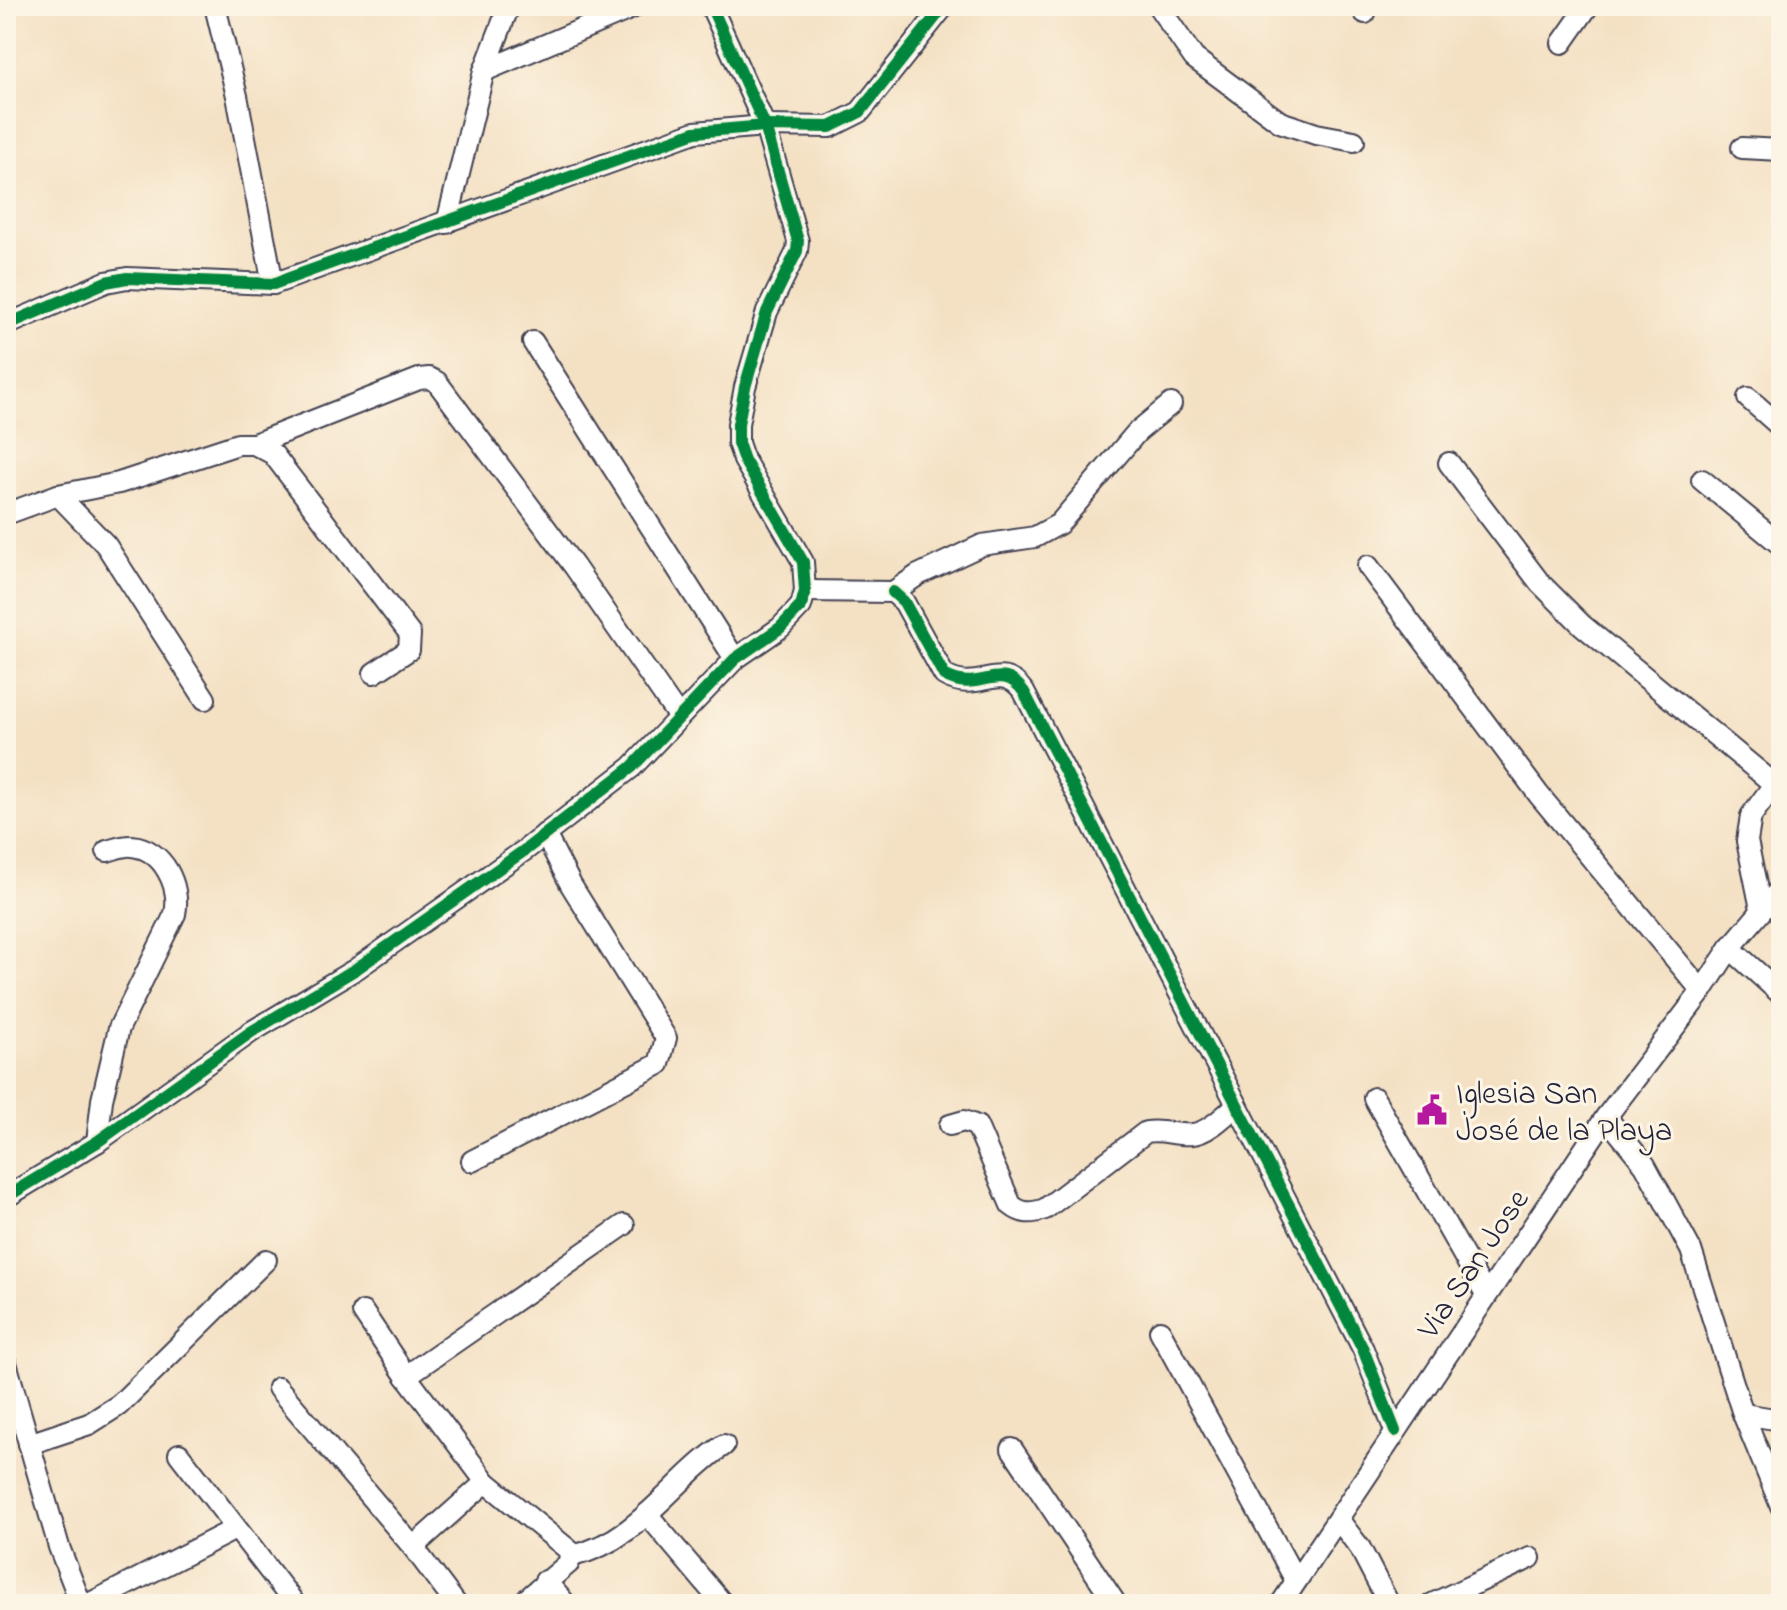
<svg xmlns="http://www.w3.org/2000/svg" width="1787" height="1610" font-family="'Indie Flower',sans-serif">
<rect width="100%" height="100%" fill="#fcf5e5"/>
<filter id="ink" filterUnits="userSpaceOnUse"><feTurbulence type="fractalNoise" baseFrequency=".0125" numOctaves="2"/><feDisplacementMap in="SourceGraphic" scale="16" xChannelSelector="R" yChannelSelector="G"/><feConvolveMatrix kernelMatrix="1 2 1 2 8 2 1 2 1" color-interpolation-filters="sRGB"/></filter>
<filter id="wash" filterUnits="userSpaceOnUse"><feTurbulence type="fractalNoise" baseFrequency=".006" numOctaves="4" result="noise"/><feDisplacementMap in="SourceGraphic" scale="32" xChannelSelector="R" yChannelSelector="G"/><feGaussianBlur stdDeviation="1.8" result="paint"/><feColorMatrix in="noise" values="0 0 0 0 0 0 0 0 0 0 0 0 0 0 0 0 0 1.4 0 .05"/><feComposite in="paint" operator="in"/></filter>
<g filter="url(#wash)">
<rect width="100%" height="100%" fill="#f4e1c4"/>
</g>
<g filter="url(#ink)">
<g fill="none" stroke-linecap="round" stroke-linejoin="round">
<g stroke="#423f50" stroke-width="24">
<g id="minor">
<polyline points="215,6 237,96 273,284"/>
<polyline points="1158,6 1194,58 1280,122 1316,134 1354,141"/>
<polyline points="1360,6 1365,13"/>
<polyline points="1562,43 1588,6"/>
<polyline points="484,71 632,8"/>
<polyline points="1742,148 1781,150"/>
<polyline points="447,223 484,71 509,6"/>
<polyline points="6,325 106,282 127,278 273,284 695,132 765,126 830,127 860,112 944,6"/>
<polyline points="533,342 735,659"/>
<polyline points="1748,398 1781,427"/>
<polyline points="254,444 419,379 429,378 437,382 574,566 678,716"/>
<polyline points="1449,463 1540,583 1582,625 1774,784"/>
<polyline points="1702,480 1781,545"/>
<polyline points="58,495 106,545 205,699"/>
<polyline points="6,514 58,495 119,483 238,444 254,444 273,454 410,634 409,650 374,673"/>
<polyline points="1368,566 1539,795 1702,991"/>
<polyline points="805,591 893,592 918,575 982,545 1035,537 1059,524 1137,432 1171,404"/>
<path d="M893,592l11,10 40,73c36,21 56,-17 80,17l339,657 32,82"/>
<polyline points="1761,909 1747,841 1751,816 1781,775"/>
<polyline points="1730,948 1781,994"/>
<polyline points="1374,1098 1486,1295"/>
<polyline points="1606,1117 1645,1165 1691,1250 1743,1414 1781,1506"/>
<path d="M950,1125l14,-4 13,5 34,79c11,9 20,9 34,4l101,-77c17,-3 31,4 47,2 16,-2 32,-19 44,-29"/>
<path d="M97,1142l5,-42 17,-72 56,-114c6,-28 -12,-65 -43,-68 -8,-1 -17,3 -25,5"/>
<polyline points="472,1161 659,1064 666,1038 571,885 545,834"/>
<polyline points="6,1197 97,1142 251,1032 356,969 525,850 632,767 735,659 780,628 801,606 805,591 803,562 744,460 738,443 738,424 745,387 767,312 797,251 798,241 765,126 711,6"/>
<polyline points="363,1312 406,1376 486,1482 570,1551 569,1563 521,1604"/>
<polyline points="1160,1331 1296,1581"/>
<polyline points="6,1363 59,1547 81,1604"/>
<polyline points="406,1376 624,1225"/>
<polyline points="278,1388 413,1547 456,1604"/>
<polyline points="1743,1414 1781,1420"/>
<polyline points="29,1444 89,1424 119,1405 266,1260"/>
<polyline points="1012,1449 1116,1604"/>
<polyline points="179,1454 295,1604"/>
<polyline points="647,1514 723,1604"/>
<polyline points="1338,1519 1360,1548 1389,1604"/>
<polyline points="413,1547 486,1482"/>
<path d="M572,1556c67,-15 98,-74 152,-111"/>
<polyline points="545,1581 566,1604"/>
<polyline points="89,1604 235,1529"/>
<polyline points="1281,1604 1606,1117 1702,991 1730,948 1781,888"/>
<polyline points="1432,1604 1530,1558"/>
</g>
</g>
<use href="#minor" stroke="#fff" stroke-width="20"/>
<g stroke="#fcf5e5" stroke-width="17">
<g id="cycleway">
<polyline points="6,325 106,282 127,278 273,284 695,132 765,126 830,127 860,112 944,6"/>
<path d="M893,592l11,10 40,73c36,21 56,-17 80,17l339,657 32,82"/>
<polyline points="6,1197 97,1142 251,1032 356,969 525,850 632,767 735,659 780,628 801,606 805,591 803,562 744,460 738,443 738,424 745,387 767,312 797,251 798,241 765,126 711,6"/>
</g>
</g>
<use href="#cycleway" stroke="#00873e" stroke-width="12"/>
</g>
</g>
<defs>
<g id="civic-bare" transform="scale(2.4)"><path d="M-.6-6.5H3V-4.5H.6V-3L4-1V1h2V6H-6V1h2V-1L-.6-3ZM-1.2 2.5V6h2.4V2.5Z" fill="#b5179e" stroke="#fcf5e5" stroke-width="2.5" paint-order="stroke"/></g>
</defs>
<g fill-rule="evenodd">
<use href="#civic-bare" x="1432" y="1110"/>
</g>
<g text-anchor="middle" stroke-width="6" stroke-linejoin="round" paint-order="stroke">
<g font-size="32" fill="#22223b" stroke="#fcf5e5" text-anchor="start">
<text x="1456" y="1103">Iglesia San<tspan x="1456" dy="37">José de la Playa</tspan></text>
</g>
<g font-size="32" fill="#22223b" stroke="#fcf5e5">
<text transform="translate(1472 1263) rotate(-56)" y="11">Via San Jose</text>
</g>
</g>
<rect width="1787" height="1610" fill="none" stroke="#fcf5e5" stroke-width="32"/>
</svg>
